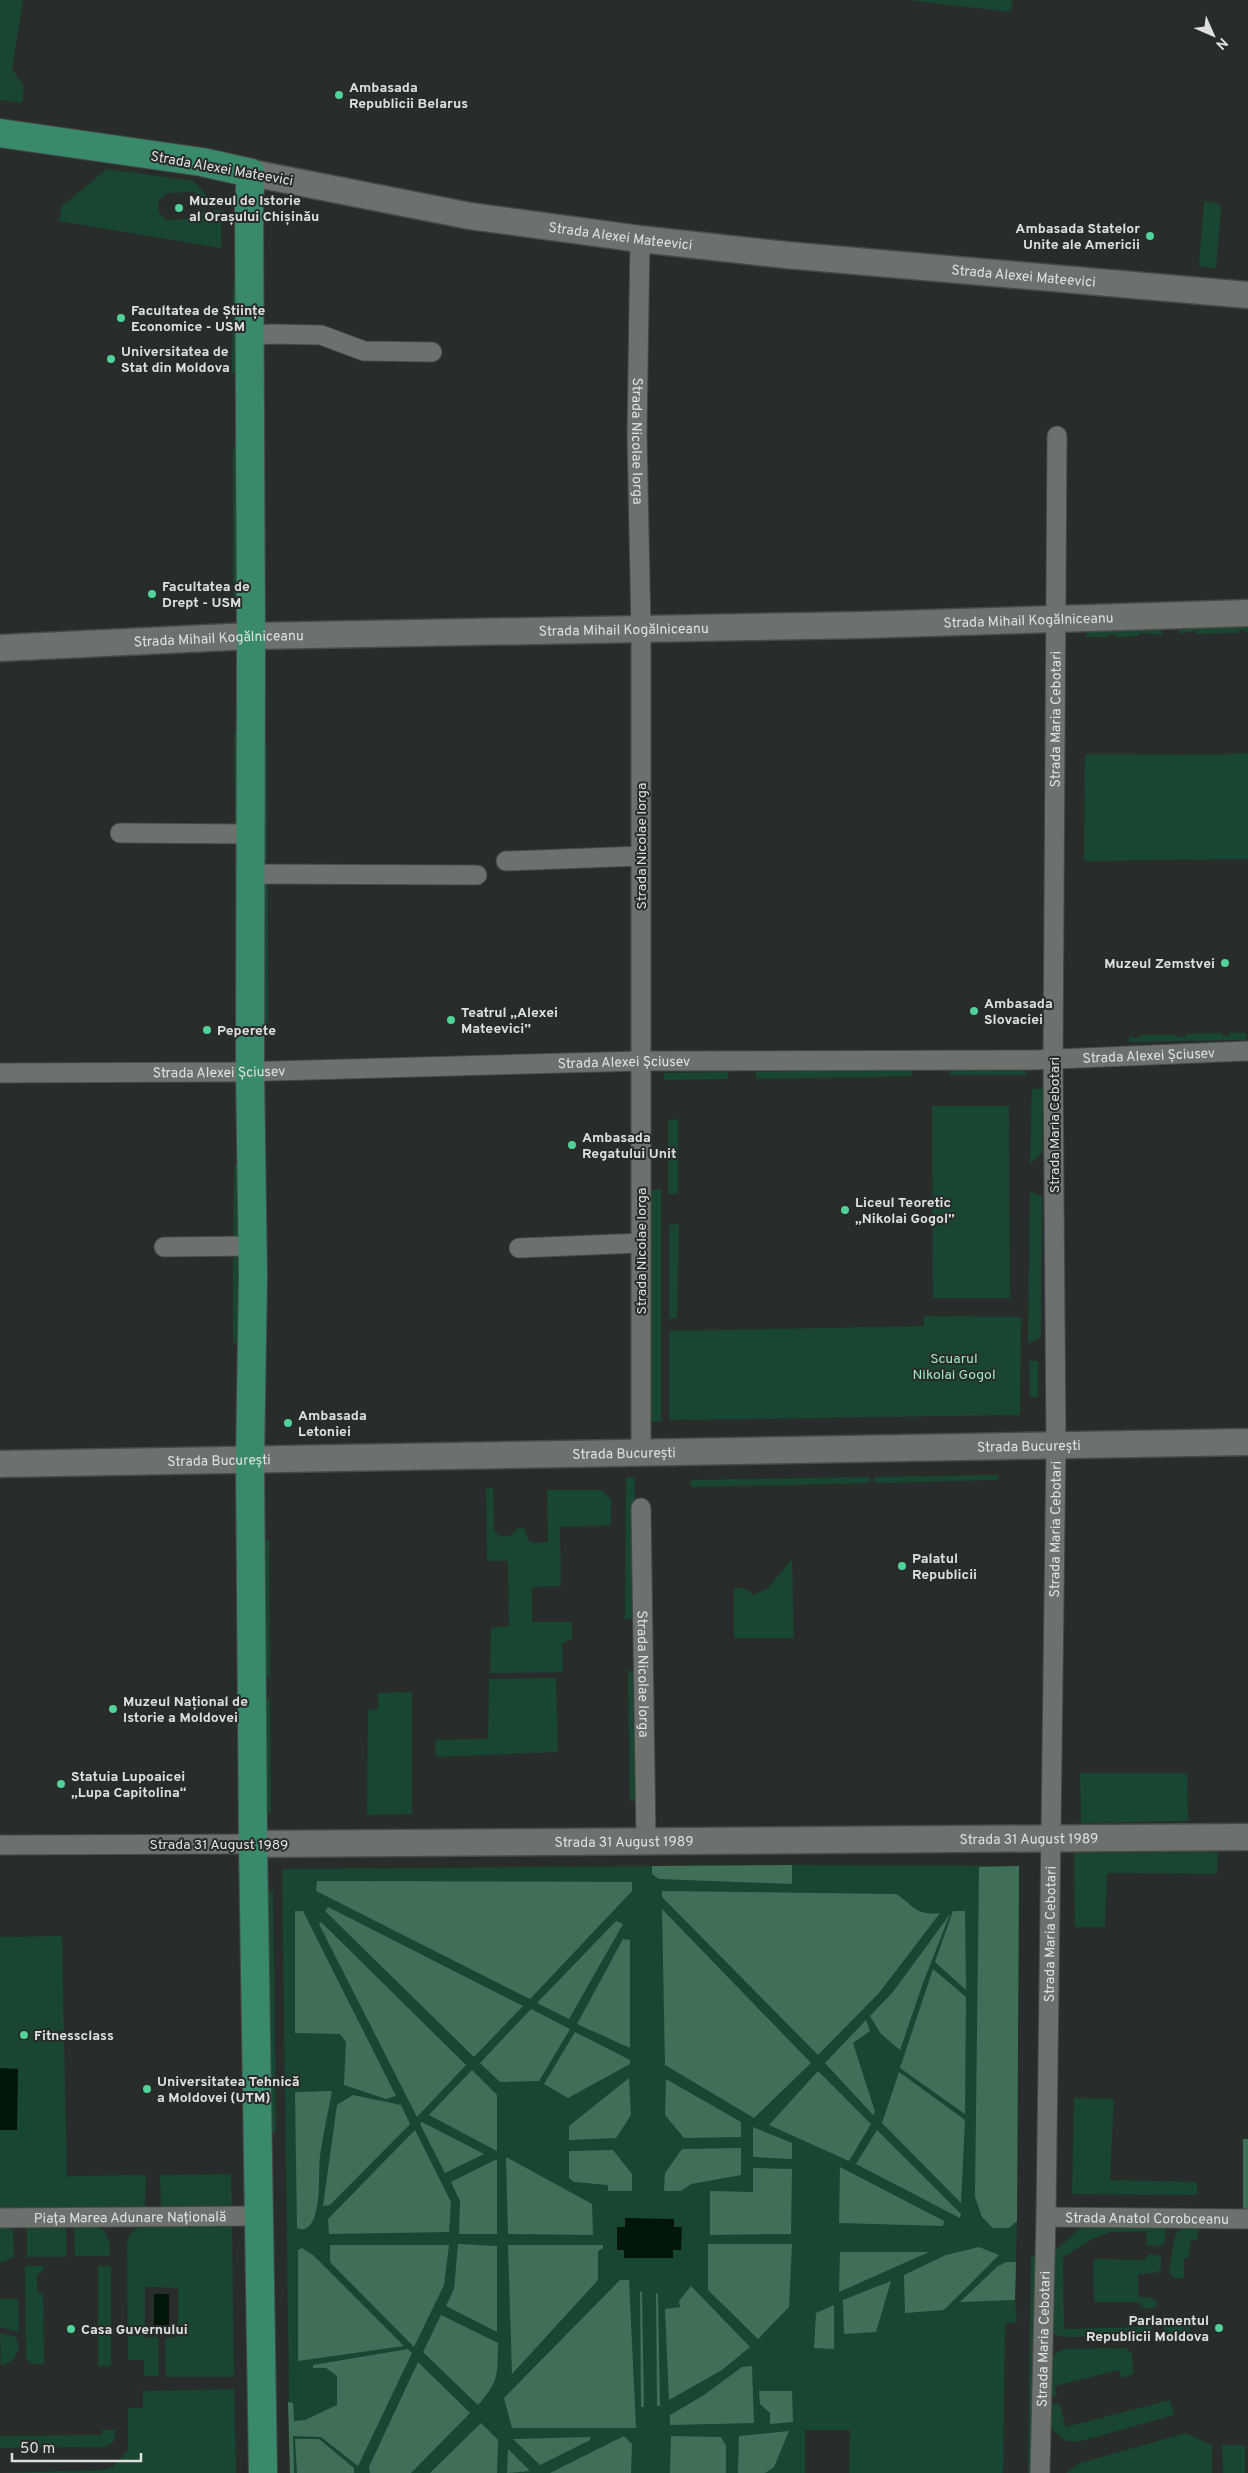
<svg xmlns="http://www.w3.org/2000/svg" width="1248" height="2473" font-family="Overpass,sans-serif">
<rect width="100%" height="100%" fill="#282c2a"/>
<g fill="#194631">
<polygon points="0,0 23,0 12,69 24,87 22,103 0,100"/>
<polygon points="907,0 1012,0 1011,12"/>
<polygon points="107,169 193,181 212,201 203,201 194,192 166,193 158,201 159,212 166,220 196,219 203,211 221,210 221,248 59,221 62,206"/>
<polygon points="1204,201 1218,203 1221,208 1216,268 1199,266"/>
<polygon points="233,285 238,285 238,374 232,374"/>
<rect x="233" y="447" width="6" height="155"/>
<polygon points="1248,626 1248,633 1245,630 1239,630 1238,633 1196,634 1195,631 1179,634 1179,628"/>
<polygon points="1162,629 1162,635 1139,633 1139,636 1115,637 1115,634 1108,634 1108,637 1086,637 1086,631"/>
<polygon points="234,733 237,733 238,831 235,831"/>
<polygon points="264,746 267,746 267,863 265,859"/>
<polygon points="1248,753 1248,859 1084,861 1085,754 1212,755"/>
<polygon points="268,878 268,1036 263,1036 263,881"/>
<polygon points="1222,1033 1223,1036 1229,1036 1230,1033 1246,1033 1246,1040 1129,1042 1129,1036 1132,1036 1133,1038 1140,1038 1140,1035 1177,1035 1178,1037 1185,1037 1186,1034"/>
<rect x="950" y="1068" width="76" height="7"/>
<polygon points="912,1069 912,1076 756,1079 756,1072"/>
<polygon points="728,1072 728,1079 664,1080 664,1073"/>
<polygon points="1032,1089 1043,1089 1042,1153 1030,1164"/>
<polygon points="932,1106 1009,1106 1010,1298 933,1298"/>
<polygon points="678,1119 678,1194 668,1194 668,1120"/>
<polygon points="234,1165 240,1165 240,1246 233,1246"/>
<polygon points="661,1189 661,1421 651,1422 651,1190"/>
<polygon points="1030,1192 1042,1196 1041,1337 1028,1344"/>
<polygon points="679,1224 677,1318 669,1319 669,1225"/>
<rect x="233" y="1257" width="7" height="86"/>
<polygon points="924,1316 1021,1317 1020,1415 669,1420 669,1331 924,1326"/>
<polygon points="1029,1361 1038,1361 1038,1397 1030,1397"/>
<polygon points="999,1475 997,1480 875,1483 874,1477"/>
<polygon points="626,1477 635,1477 633,1619 625,1619"/>
<polygon points="870,1477 869,1483 691,1487 691,1480"/>
<polygon points="486,1488 493,1488 494,1531 501,1537 512,1535 518,1528 524,1528 529,1541 535,1543 548,1542 547,1490 601,1490 611,1499 611,1525 560,1527 561,1586 532,1587 532,1622 572,1622 572,1639 562,1643 563,1672 490,1673 491,1628 509,1626 508,1561 487,1561"/>
<polygon points="264,1540 269,1540 270,1676 265,1677"/>
<polygon points="792,1559 794,1638 734,1638 734,1587 746,1589 754,1595 768,1588"/>
<polygon points="628,1671 633,1671 635,1801 630,1801"/>
<polygon points="556,1678 558,1752 436,1757 435,1740 488,1739 489,1679"/>
<polygon points="412,1692 412,1814 367,1815 368,1710 378,1709 378,1693"/>
<polygon points="266,1699 270,1699 271,1812 266,1812"/>
<polygon points="1080,1773 1187,1773 1188,1821 1081,1823"/>
<polygon points="1218,1852 1217,1874 1107,1873 1105,1927 1075,1927 1074,1853"/>
<polygon points="792,1865 1019,1866 1017,2221 1015,2300 1017,2322 1005,2324 1003,2473 849,2473 850,2430 805,2430 805,2473 290,2473 282,1869"/>
<polygon points="268,1891 273,1891 276,2132 271,2132"/>
<polygon points="62,1936 67,2178 70,2176 146,2175 145,2208 0,2208 0,1937"/>
<polygon points="1074,2098 1114,2099 1110,2180 1197,2182 1197,2195 1072,2194"/>
<polygon points="231,2174 232,2207 161,2208 160,2175"/>
<polygon points="66,2222 66,2257 27,2257 27,2223"/>
<polygon points="0,2223 6,2225 13,2232 14,2257 0,2263"/>
<polygon points="232,2223 234,2377 166,2377 165,2338 178,2337 178,2288 145,2287 145,2338 158,2337 159,2376 144,2376 144,2360 128,2360 127,2244 129,2236 139,2226"/>
<path d="M74,2224c26,1 36,2 36,32h-35z"/>
<polygon points="1200,2224 1197,2240 1191,2240 1188,2258 1184,2259 1184,2278 1174,2278 1169,2272 1175,2235 1183,2227"/>
<polygon points="1087,2226 1166,2227 1166,2229 1164,2244 1160,2246 1146,2245 1147,2231 1110,2232 1094,2238 1065,2256 1063,2259 1064,2329 1147,2327 1148,2319 1153,2322 1151,2335 1063,2337 1052,2333 1054,2252 1079,2229"/>
<polygon points="1149,2254 1161,2256 1161,2269 1156,2273 1138,2274 1138,2297 1153,2298 1157,2303 1156,2307 1145,2309 1137,2302 1094,2302 1093,2262 1095,2259 1145,2260"/>
<polygon points="1031,2256 1037,2256 1035,2473 1028,2473"/>
<polygon points="25,2266 45,2266 41,2273 37,2274 37,2293 43,2293 44,2364 31,2364 26,2359"/>
<rect x="98" y="2266" width="13" height="100"/>
<polygon points="0,2299 18,2299 19,2332 0,2327"/>
<polygon points="1178,2316 1180,2316 1181,2322 1190,2322 1189,2335 1164,2334 1163,2320"/>
<polygon points="0,2333 16,2337 19,2348 13,2360 1,2366"/>
<path d="M1127,2348l5,6 1,20 -12,4 -2,-8 -64,16 2,10 -10,3c1,-17 -3,-45 17,-50z"/>
<polygon points="234,2389 236,2473 0,2473 104,2470 113,2467 128,2450 128,2408 143,2408 143,2391"/>
<polygon points="1170,2400 1174,2415 1078,2442 1066,2441 1049,2427 1046,2406 1059,2403 1066,2427"/>
<polygon points="102,2430 115,2430 114,2441 106,2447 0,2448 0,2436 102,2435"/>
<polygon points="1186,2433 1212,2445 1212,2473 1066,2473 1080,2463"/>
<polygon points="1222,2445 1245,2445 1245,2473 1223,2473"/>
</g>
<g fill="#406f57">
<polygon points="792,1865 792,1884 659,1879 652,1874 652,1866"/>
<polygon points="1019,1866 1017,2221 1009,2228 993,2228 982,2217 975,2197 979,1867"/>
<polygon points="317,1881 632,1882 632,1891 530,1999 316,1891"/>
<path d="M662,1891l234,3c18,11 19,22 44,19l-61,80 -61,62 -156,-158z"/>
<polygon points="328,1907 523,2006 474,2057 325,1911"/>
<polygon points="662,1909 811,2063 754,2118 665,2065"/>
<polygon points="295,1911 303,1911 396,2096 386,2099 344,2085 346,2042 340,2034 295,2033"/>
<polygon points="953,1911 965,1911 966,1990 935,1962"/>
<polygon points="950,1914 923,1983 900,2050 881,2034 870,2016 893,1992"/>
<polygon points="616,1921 623,1924 569,2019 537,2003"/>
<polygon points="321,1922 466,2065 417,2117 319,1924"/>
<polygon points="623,1939 630,1940 630,2048 577,2024"/>
<polygon points="933,1969 966,1997 965,2114 900,2068"/>
<polygon points="531,2009 570,2029 539,2081 500,2082 480,2063"/>
<polygon points="866,2020 870,2031 853,2043 875,2112 873,2115 825,2063"/>
<polygon points="575,2032 630,2060 630,2064 568,2098 544,2084"/>
<polygon points="472,2070 497,2095 497,2151 429,2115"/>
<polygon points="818,2071 871,2124 849,2161 769,2125"/>
<polygon points="899,2072 965,2120 961,2203 882,2123"/>
<polygon points="629,2078 631,2115 616,2138 569,2140 569,2126"/>
<polygon points="666,2079 741,2122 741,2137 684,2138 665,2115"/>
<path d="M332,2091c-4,22 -9,43 -12,65 -2,20 1,43 -6,62 -3,8 -9,14 -17,10l-2,-136z"/>
<polygon points="353,2095 401,2105 410,2124 330,2205 323,2206 337,2105"/>
<polygon points="422,2122 484,2154 445,2173 420,2124"/>
<polygon points="753,2127 792,2143 792,2159 753,2157"/>
<polygon points="415,2130 451,2202 449,2232 329,2234 328,2219"/>
<polygon points="877,2130 961,2214 960,2218 856,2164"/>
<rect x="1243" y="2139" width="5" height="74"/>
<polygon points="741,2148 741,2175 691,2184 681,2191 664,2191 665,2173 682,2149"/>
<polygon points="613,2150 632,2174 632,2191 608,2191 608,2185 574,2182 569,2178 569,2151"/>
<polygon points="506,2157 592,2204 593,2235 508,2234"/>
<polygon points="495,2160 497,2161 497,2234 459,2234 460,2201 451,2182"/>
<polygon points="840,2167 944,2221 943,2226 839,2223"/>
<polygon points="753,2168 792,2169 791,2234 710,2235 710,2191 753,2192"/>
<polygon points="458,2244 497,2246 497,2332 446,2306 454,2289"/>
<polygon points="708,2244 792,2244 789,2307 758,2339 708,2290"/>
<polygon points="330,2245 449,2245 444,2285 414,2347 330,2262"/>
<polygon points="508,2245 603,2245 603,2248 598,2251 598,2280 512,2374"/>
<polygon points="979,2247 999,2255 944,2310 905,2313 904,2275 946,2255"/>
<polygon points="302,2248 313,2255 404,2346 298,2361 298,2250"/>
<polygon points="840,2252 929,2252 839,2292"/>
<polygon points="1007,2262 1016,2262 1015,2300 960,2302 998,2266"/>
<polygon points="620,2280 629,2280 636,2428 512,2428 504,2398"/>
<polygon points="891,2281 876,2332 844,2334 843,2300"/>
<polygon points="691,2286 750,2347 722,2370 669,2400 665,2309 680,2307 679,2301"/>
<polygon points="642,2291 644,2407 641,2407 640,2292"/>
<polygon points="656,2293 658,2294 660,2406 657,2406"/>
<polygon points="834,2305 834,2349 814,2348 816,2313"/>
<path d="M441,2315l57,28c-1,32 2,37 -20,62l-55,-53z"/>
<polygon points="408,2349 412,2353 358,2466 321,2437 293,2436 294,2473 290,2473 288,2402 293,2403 294,2421 305,2420 337,2405 337,2376 326,2368 313,2368 313,2365"/>
<polygon points="418,2362 470,2413 411,2473 370,2473 369,2467"/>
<polygon points="752,2366 754,2423 670,2425 670,2415 704,2395 742,2367"/>
<polygon points="759,2391 792,2391 793,2422 770,2424 770,2413 760,2404"/>
<polygon points="481,2423 498,2440 497,2473 430,2473"/>
<polygon points="789,2431 774,2467 765,2473 738,2473 739,2436"/>
<polygon points="624,2436 632,2444 631,2473 550,2473"/>
<polygon points="671,2436 721,2437 726,2446 726,2473 670,2473"/>
<polygon points="590,2437 590,2440 540,2465 513,2439"/>
<polygon points="295,2439 319,2439 354,2468 354,2473 297,2473"/>
<polygon points="508,2449 530,2471 507,2473"/>
</g>
<g fill="#01160b">
<polygon points="0,2068 18,2069 17,2130 0,2130"/>
<polygon points="625,2218 674,2219 674,2227 682,2227 681,2250 673,2250 673,2258 624,2258 624,2250 617,2250 617,2227 625,2227"/>
<rect x="154" y="2294" width="15" height="33"/>
</g>
<g fill="none" stroke-linecap="round" stroke-linejoin="round">
<g stroke="#464a47" stroke-width="21">
<g id="street">
<path id="s1" d="M640,239l-3,195 4,195v824"/>
<polyline points="250,336 270,334 321,335 364,351 432,352"/>
<polyline points="120,833 251,834"/>
<polyline points="506,861 641,856"/>
<polyline points="250,874 477,875"/>
<path id="s2" d="M0,1073l233,-1 408,-11 392,-1 215,-9"/>
<polyline points="164,1247 253,1246"/>
<polyline points="519,1248 641,1243"/>
<path id="s3" d="M641,1508l5,333"/>
<polyline points="0,1845 253,1844"/>
<path id="s4" d="M1046,2217l202,2"/>
<path id="s5" d="M0,2218l259,-2"/>
<path id="s6" d="M1040,2473l6,-256 10,-773 -3,-385 4,-623"/>
</g>
</g>
<g stroke="#464a47" stroke-width="29">
<g id="secondary">
<path id="s7" d="M251,173l219,43 170,23 146,16 462,40"/>
<path id="s8" d="M0,648l251,-12 613,-11 384,-12"/>
<path id="s9" d="M0,1464l1248,-22"/>
<path id="s10" d="M253,1844l995,-7"/>
</g>
</g>
<g stroke="#464a47" stroke-width="30">
<polyline id="primary" points="0,133 202,162 251,173 249,204 251,636 250,1071 253,1276 250,1460 253,1844 263,2473"/>
</g>
<use href="#street" stroke="#6c716e" stroke-width="19"/>
<use href="#secondary" stroke="#6c716e" stroke-width="26"/>
<use href="#primary" stroke="#388a6a" stroke-width="28"/>
</g>
<g fill="#51d398" stroke="#282c2a" stroke-width="2">
<circle cx="339" cy="95" r="5"/>
<circle cx="179" cy="208" r="5"/>
<circle cx="1150" cy="236" r="5"/>
<circle cx="121" cy="318" r="5"/>
<circle cx="111" cy="359" r="5"/>
<circle cx="152" cy="594" r="5"/>
<circle cx="1225" cy="963" r="5"/>
<circle cx="974" cy="1011" r="5"/>
<circle cx="451" cy="1020" r="5"/>
<circle cx="207" cy="1030" r="5"/>
<circle cx="572" cy="1145" r="5"/>
<circle cx="845" cy="1210" r="5"/>
<circle cx="288" cy="1423" r="5"/>
<circle cx="902" cy="1566" r="5"/>
<circle cx="113" cy="1709" r="5"/>
<circle cx="61" cy="1784" r="5"/>
<circle cx="24" cy="2035" r="5"/>
<circle cx="147" cy="2089" r="5"/>
<circle cx="1219" cy="2328" r="5"/>
<circle cx="71" cy="2329" r="5"/>
</g>
<g text-anchor="middle" stroke-width="4" stroke-linejoin="round" paint-order="stroke">
<g font-size="14" font-weight="bold" fill="#dee0df" stroke="#282c2a" text-anchor="start">
<text x="349" y="92">Ambasada<tspan x="349" dy="16">Republicii Belarus</tspan></text>
<text x="189" y="205">Muzeul de Istorie<tspan x="189" dy="16">al Orașului Chișinău</tspan></text>
<text x="1140" y="233" text-anchor="end">Ambasada Statelor<tspan x="1140" dy="16">Unite ale Americii</tspan></text>
<text x="131" y="315">Facultatea de Științe<tspan x="131" dy="16">Economice - USM</tspan></text>
<text x="121" y="356">Universitatea de<tspan x="121" dy="16">Stat din Moldova</tspan></text>
<text x="162" y="591">Facultatea de<tspan x="162" dy="16">Drept - USM</tspan></text>
<text x="1215" y="968" text-anchor="end">Muzeul Zemstvei</text>
<text x="984" y="1008">Ambasada<tspan x="984" dy="16">Slovaciei</tspan></text>
<text x="461" y="1017">Teatrul „Alexei<tspan x="461" dy="16">Mateevici”</tspan></text>
<text x="217" y="1035">Peperete</text>
<text x="582" y="1142">Ambasada<tspan x="582" dy="16">Regatului Unit</tspan></text>
<text x="855" y="1207">Liceul Teoretic<tspan x="855" dy="16">„Nikolai Gogol”</tspan></text>
<text x="298" y="1420">Ambasada<tspan x="298" dy="16">Letoniei</tspan></text>
<text x="912" y="1563">Palatul<tspan x="912" dy="16">Republicii</tspan></text>
<text x="123" y="1706">Muzeul Național de<tspan x="123" dy="16">Istorie a Moldovei</tspan></text>
<text x="71" y="1781">Statuia Lupoaicei<tspan x="71" dy="16">„Lupa Capitolina“</tspan></text>
<text x="34" y="2040">Fitnessclass</text>
<text x="157" y="2086">Universitatea Tehnică<tspan x="157" dy="16">a Moldovei (UTM)</tspan></text>
<text x="1209" y="2325" text-anchor="end">Parlamentul<tspan x="1209" dy="16">Republicii Moldova</tspan></text>
<text x="81" y="2334">Casa Guvernului</text>
</g>
<g font-size="14" fill="#dee0df" stroke="#282c2a">
<text transform="translate(222 168) rotate(10)" y="5">Strada Alexei Mateevici</text>
<text dy="5" stroke="none"><textPath href="#s7" startOffset="375">Strada Alexei Mateevici</textPath></text>
<text dy="5" stroke="none"><textPath href="#s7" startOffset="780">Strada Alexei Mateevici</textPath></text>
<text dy="5" stroke="none"><textPath href="#s1" startOffset="202">Strada Nicolae Iorga</textPath></text>
<text dy="5" stroke="none"><textPath href="#s8" startOffset="1029">Strada Mihail Kogălniceanu</textPath></text>
<text dy="5" stroke="none"><textPath href="#s8" startOffset="624">Strada Mihail Kogălniceanu</textPath></text>
<text dy="5" stroke="none"><textPath href="#s8" startOffset="219">Strada Mihail Kogălniceanu</textPath></text>
<text dy="5" stroke="none"><textPath href="#s6" startOffset="1754">Strada Maria Cebotari</textPath></text>
<text transform="translate(641 846) rotate(-90)" y="5">Strada Nicolae Iorga</text>
<text dy="5" stroke="none"><textPath href="#s2" startOffset="1149">Strada Alexei Șciusev</textPath></text>
<text dy="5" stroke="none"><textPath href="#s2" startOffset="624">Strada Alexei Șciusev</textPath></text>
<text dy="5" stroke="none"><textPath href="#s2" startOffset="219">Strada Alexei Șciusev</textPath></text>
<text transform="translate(1054 1125) rotate(-90)" y="5">Strada Maria Cebotari</text>
<text transform="translate(641 1251) rotate(-90)" y="5">Strada Nicolae Iorga</text>
<text dy="5" stroke="none"><textPath href="#s9" startOffset="1029">Strada București</textPath></text>
<text dy="5" stroke="none"><textPath href="#s9" startOffset="624">Strada București</textPath></text>
<text dy="5" stroke="none"><textPath href="#s9" startOffset="219">Strada București</textPath></text>
<text dy="5" stroke="none"><textPath href="#s6" startOffset="944">Strada Maria Cebotari</textPath></text>
<text dy="5" stroke="none"><textPath href="#s3" startOffset="166">Strada Nicolae Iorga</textPath></text>
<text dy="5" stroke="none"><textPath href="#s10" startOffset="776">Strada 31 August 1989</textPath></text>
<text dy="5" stroke="none"><textPath href="#s10" startOffset="371">Strada 31 August 1989</textPath></text>
<text x="219" y="1849">Strada 31 August 1989</text>
<text dy="5" stroke="none"><textPath href="#s6" startOffset="539">Strada Maria Cebotari</textPath></text>
<text dy="5" stroke="none"><textPath href="#s5" startOffset="130">Piața Marea Adunare Națională</textPath></text>
<text dy="5" stroke="none"><textPath href="#s4" startOffset="101">Strada Anatol Corobceanu</textPath></text>
<text dy="5" stroke="none"><textPath href="#s6" startOffset="134">Strada Maria Cebotari</textPath></text>
</g>
<g font-size="14" fill="#9de9c1" stroke="#282c2a">
<text x="954" y="1363">Scuarul<tspan x="954" dy="16">Nikolai Gogol</tspan></text>
</g>
</g>
<g transform="translate(1213 35) rotate(135)" stroke="#282c2a" stroke-width="4" paint-order="stroke">
<path d="M0-4L9 19L0 12L-9 19Z" fill="#dee0df"/>
<text y="-8" font-size="14" font-weight="bold" text-anchor="middle" fill="#dee0df">N</text>
</g>
<path d="M12 2453v8h129v-8" fill="none" stroke="#dee0df" stroke-width="2.5"/>
<text x="20" y="2453" font-size="15" fill="#dee0df" stroke="#282c2a" stroke-width="4" paint-order="stroke">50 m</text>
</svg>
